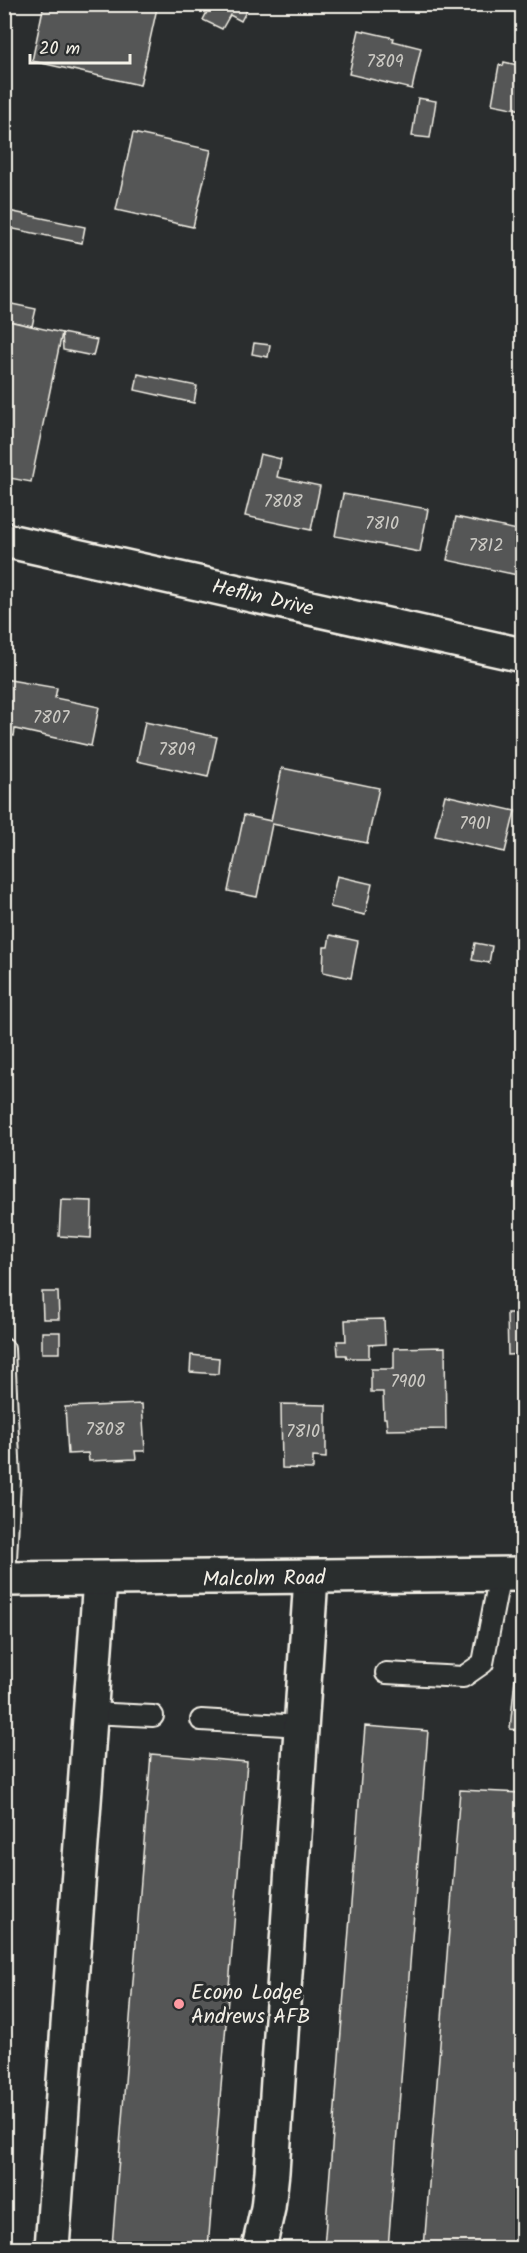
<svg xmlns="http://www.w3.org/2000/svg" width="527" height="2253" font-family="Kalam,sans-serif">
<rect width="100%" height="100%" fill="#2a2d2e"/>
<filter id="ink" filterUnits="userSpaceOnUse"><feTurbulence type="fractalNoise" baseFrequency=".0167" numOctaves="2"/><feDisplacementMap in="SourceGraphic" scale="12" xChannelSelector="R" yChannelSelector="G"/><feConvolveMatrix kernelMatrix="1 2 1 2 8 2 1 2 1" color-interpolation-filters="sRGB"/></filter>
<g filter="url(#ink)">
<g fill="#555756" stroke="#f4f1e8" stroke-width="1.5">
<polygon points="44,4 143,4 157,8 140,85 32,61"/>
<polygon points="250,4 241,21 230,15 222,29 203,20 211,4"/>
<polygon points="359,30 394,38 393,41 421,48 412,89 349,74"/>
<polygon points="504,62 522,66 522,110 492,104 499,65 503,66"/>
<polygon points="418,98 436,101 430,138 412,136"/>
<polygon points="133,133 211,150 193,227 116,210"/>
<polygon points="4,210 85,227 82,243 4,227"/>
<polygon points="7,303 36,309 32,326 4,320"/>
<polygon points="4,320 62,333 31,482 4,477"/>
<polygon points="62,333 97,340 93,356 63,350"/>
<polygon points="254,343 270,345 268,357 252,354"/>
<polygon points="138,374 197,386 194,403 135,390"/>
<polygon points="260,454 281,459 277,477 320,486 311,530 245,516"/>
<polygon points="343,494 428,509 420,552 335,536"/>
<polygon points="456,517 522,531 522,576 447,560"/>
<polygon points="4,679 57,688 55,698 99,707 91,746 15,729 14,736 6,734"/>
<polygon points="145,722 217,737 208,777 137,761"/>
<polygon points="282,768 379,788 367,843 272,824 257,897 228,891 244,815 271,821"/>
<polygon points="445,795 515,811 505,852 435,836"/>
<polygon points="337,876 372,884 365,915 330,907"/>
<polygon points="330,935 358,941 351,978 323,972 324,947 328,947"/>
<polygon points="475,943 492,946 489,963 472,960"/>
<polygon points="61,1200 92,1201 91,1238 59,1236"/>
<polygon points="42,1292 58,1292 59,1319 43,1319"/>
<polygon points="507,1313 522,1313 522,1354 508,1355"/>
<polygon points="384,1319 385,1344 369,1345 369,1358 347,1358 346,1355 338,1355 337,1341 346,1341 345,1320"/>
<rect x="42" y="1332" width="18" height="21"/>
<polygon points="445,1347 446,1429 387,1430 386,1418 384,1418 383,1392 371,1392 371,1369 394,1369 394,1348"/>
<polygon points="191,1355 219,1358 218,1374 190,1372"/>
<polygon points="142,1404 145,1451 135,1451 136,1459 89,1461 88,1453 68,1454 65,1407"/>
<polygon points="281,1404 326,1405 326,1458 313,1457 313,1469 282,1468"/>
<polygon points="515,1678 522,1679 522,1731 510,1729"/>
<polygon points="365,1726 428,1731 388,2248 324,2248"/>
<polygon points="151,1754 247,1762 208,2248 140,2248 112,2246"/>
<polygon points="460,1790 522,1793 522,2151 515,2248 424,2248"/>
</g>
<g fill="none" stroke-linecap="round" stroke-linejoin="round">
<g stroke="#f4f1e8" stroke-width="24">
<g id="lane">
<polyline points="4,1349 10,1480 5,1579"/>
<polyline points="386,1673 463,1677 483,1663 500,1574"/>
<polyline points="90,1713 153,1716"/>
<polyline points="201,1720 301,1726"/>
</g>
</g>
<g stroke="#f4f1e8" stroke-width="38">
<g id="street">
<polyline points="4,540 522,655"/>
<polyline points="52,2248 100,1579"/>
<polyline points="259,2248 268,2208 272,2172 311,1577"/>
</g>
</g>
<g stroke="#f4f1e8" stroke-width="38">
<polyline id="secondary" points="4,1579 522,1574"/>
</g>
<use href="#lane" stroke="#2a2d2e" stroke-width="20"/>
<use href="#street" stroke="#2a2d2e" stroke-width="33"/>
<use href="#secondary" stroke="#2a2d2e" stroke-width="33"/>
</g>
</g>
<circle fill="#ff9aa2" stroke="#2a2d2e" stroke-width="2" cx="179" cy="2004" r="6"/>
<g text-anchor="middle" stroke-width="6" stroke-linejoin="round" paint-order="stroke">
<g font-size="18" fill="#cccac4">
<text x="385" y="67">7809</text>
<text x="283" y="507">7808</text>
<text x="382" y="529">7810</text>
<text x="486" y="551">7812</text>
<text x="51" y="723">7807</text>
<text x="177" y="755">7809</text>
<text x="475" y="829">7901</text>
<text x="408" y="1387">7900</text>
<text x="105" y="1435">7808</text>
<text x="303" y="1437">7810</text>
</g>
<g font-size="21" fill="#f4f1e8" stroke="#2a2d2e">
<text transform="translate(263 597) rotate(13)" y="7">Heflin Drive</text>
<text transform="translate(264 1578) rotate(-1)" y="7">Malcolm Road</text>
</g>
<g font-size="21" fill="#f4f1e8" stroke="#2a2d2e" text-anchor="start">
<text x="191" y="1999">Econo Lodge<tspan x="191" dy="24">Andrews AFB</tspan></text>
</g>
</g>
<rect width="527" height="2253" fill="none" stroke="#2a2d2e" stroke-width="24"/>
<rect x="12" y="12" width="503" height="2229" fill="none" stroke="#f4f1e8" stroke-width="2" filter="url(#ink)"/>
<path d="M30 54v9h100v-9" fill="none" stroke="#f4f1e8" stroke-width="3"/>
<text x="39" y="54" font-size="18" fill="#f4f1e8" stroke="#2a2d2e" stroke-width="4.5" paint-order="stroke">20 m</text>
</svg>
